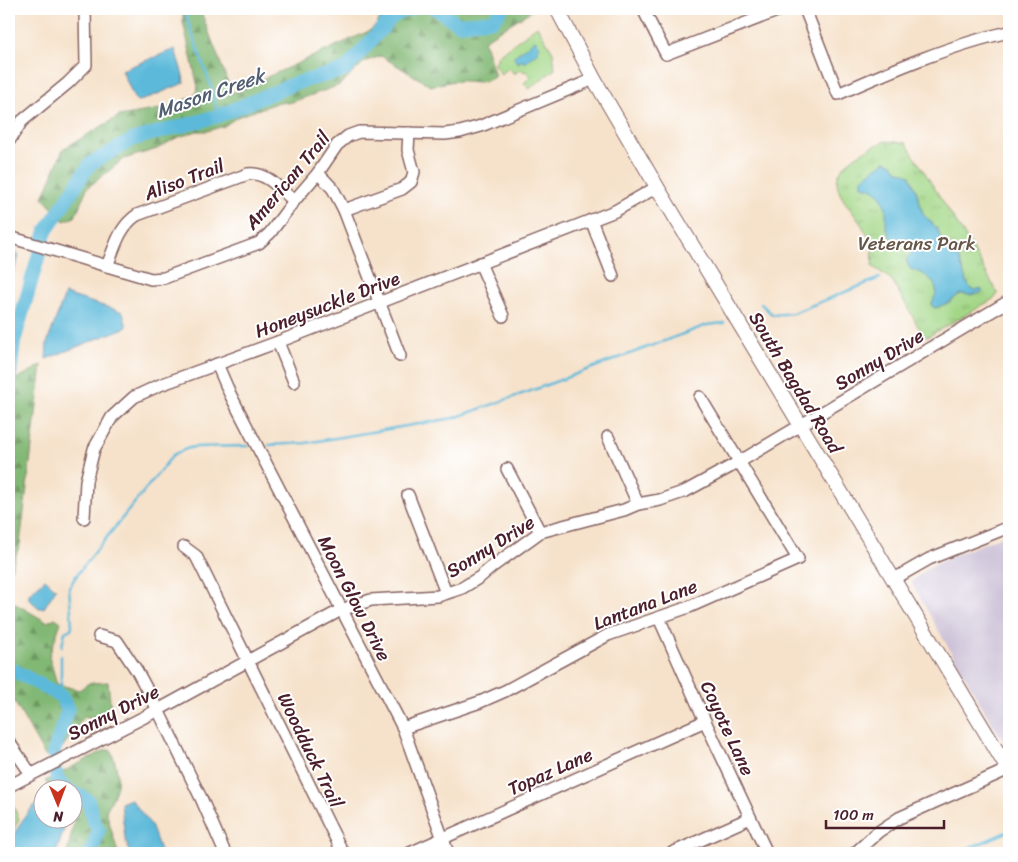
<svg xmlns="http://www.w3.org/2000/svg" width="1018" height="862" font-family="Sriracha,sans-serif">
<defs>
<pattern id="grass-tufts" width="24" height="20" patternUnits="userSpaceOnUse" patternTransform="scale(1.25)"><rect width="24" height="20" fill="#a3d787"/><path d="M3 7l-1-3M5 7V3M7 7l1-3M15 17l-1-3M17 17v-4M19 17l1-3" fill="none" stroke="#8eb875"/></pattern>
<pattern id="forest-firs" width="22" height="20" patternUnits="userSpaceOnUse" patternTransform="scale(1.25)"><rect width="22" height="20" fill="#82b874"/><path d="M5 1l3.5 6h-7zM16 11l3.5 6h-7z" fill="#6c955f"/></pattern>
</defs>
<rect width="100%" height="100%" fill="#fff"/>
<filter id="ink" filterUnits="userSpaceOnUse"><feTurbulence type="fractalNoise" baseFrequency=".02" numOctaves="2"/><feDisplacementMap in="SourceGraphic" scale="10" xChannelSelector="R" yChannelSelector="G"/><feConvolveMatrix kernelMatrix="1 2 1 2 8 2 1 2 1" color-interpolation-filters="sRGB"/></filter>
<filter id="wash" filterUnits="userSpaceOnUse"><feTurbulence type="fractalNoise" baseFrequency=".0096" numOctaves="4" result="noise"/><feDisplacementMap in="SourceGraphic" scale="20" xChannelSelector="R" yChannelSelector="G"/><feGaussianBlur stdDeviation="1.12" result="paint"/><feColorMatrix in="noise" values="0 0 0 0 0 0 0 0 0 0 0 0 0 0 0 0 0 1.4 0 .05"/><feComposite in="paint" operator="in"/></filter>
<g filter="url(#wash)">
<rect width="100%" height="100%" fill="#f6e2cb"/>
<polygon fill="#cbbfd5" points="1009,533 1009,749 991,722 911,582 927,569 948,558"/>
<g fill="url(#grass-tufts)" stroke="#767b59">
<path d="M885,141l21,2 67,106 25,45 -3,4 -68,39 -4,-2 -31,-55 -20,-14c10,-59 -92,-79 13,-125z"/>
<polygon points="9,796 19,819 9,838"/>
</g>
<g fill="url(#forest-firs)" stroke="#666c50">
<path d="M183,9h17l32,84 137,-62 8,-7 7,-15h150l-50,31 11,36c-11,10 -23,4 -36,5 -9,0 -19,3 -28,5l-50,-30 -17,6 -24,23 -51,18 -10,-1 -42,15 -13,9 -17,5h-10l-21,7 -19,11 -33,10 -37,29 -12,29 -11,4 -21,-23 20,-49 56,-33 53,-9 24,-13 2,-7 -15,-65z"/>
<polygon points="42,365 20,544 9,575 9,383"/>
<polygon points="9,600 47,622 55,618 61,622 49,656 57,684 79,690 89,683 108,682 111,710 98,717 84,717 62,748 45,756 9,692"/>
<path d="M105,750h6c10,28 9,35 -5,61l12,42h-51l7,-30 -1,-5 -1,-28 -21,-1 -6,-8z"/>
</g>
<polygon fill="#a3d787" stroke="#767b59" points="537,26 553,52 555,69 529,89 524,83 531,77 526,71 524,72 521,69 514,74 509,68 501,74 493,63 498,59 496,57"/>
<g fill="#5cb9da" stroke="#536c82">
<polygon points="535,40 540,46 538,49 539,51 524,63 522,60 518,63 513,57"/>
<polygon points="175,49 183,75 184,83 143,100 137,101 134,98 122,70"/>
<path d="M886,161l8,4 3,5 13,5 6,15 7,24 14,14 6,17c21,3 16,31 29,45l9,-1 2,2 -3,2 -9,2 -11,-1 -12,9 -13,5 -4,-3c2,-4 4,-9 5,-12 1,-14 -15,-21 -26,-24l-4,-9 6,-8c-1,-8 -4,-12 -12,-14l-7,5 -7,-16v-19l-6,-14 -9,-6 -9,-2v-7l13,-11z"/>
<polygon points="9,251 15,251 19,256 9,285"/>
<polygon points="65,294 123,312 127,327 46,359 47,343"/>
<polygon points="45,579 56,589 44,608 39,608 29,599 29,594"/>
<polygon points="131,799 151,825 161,853 130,853 125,839 121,803"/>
<path d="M42,801v19h20l2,9 -8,24h-47c0,-13 12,-32 21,-43 3,-4 8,-7 12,-9z"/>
</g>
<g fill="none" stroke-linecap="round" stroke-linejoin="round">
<g stroke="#5cb9da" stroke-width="2.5">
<polyline points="189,9 186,15 188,22 211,86 218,116"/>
<polyline points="761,304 773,315 793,313 880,278"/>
<polyline points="269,445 306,443 454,418 536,389 707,325 724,323"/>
<polyline points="62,646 65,632 71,629 72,626 69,587 79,572 173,455 186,449 194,447 248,446"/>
<polyline points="61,696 61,656"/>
<polyline points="958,853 1009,831"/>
</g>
<g stroke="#5cb9da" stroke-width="14">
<polyline points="436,9 459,24 493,20 502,9"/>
<polyline points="43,240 46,231 90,164 134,139 218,116 293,84 345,70 392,17 407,9 412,9"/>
<polyline points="9,384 14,342 39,254"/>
<polyline points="9,668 61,696 68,710 53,754"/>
<polyline points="56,773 57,780 68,790"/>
<polyline points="72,792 88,800 94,822 99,830 91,853"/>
</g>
</g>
</g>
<g filter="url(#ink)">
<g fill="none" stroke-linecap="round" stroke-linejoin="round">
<g stroke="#866363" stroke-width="14">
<g id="minor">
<polyline points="643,9 666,54 782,9"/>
<path d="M805,9l33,85c52,-23 115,-50 171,-62"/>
<polyline points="9,141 22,121 68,83 86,65 85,9"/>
<polyline points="318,173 333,189 344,210 400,356"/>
<polyline points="344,210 402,189 411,182 414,172 408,150 409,133"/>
<polyline points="591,220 613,276"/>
<polyline points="9,237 151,279 164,278 259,243 270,233 294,201 318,173 337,145 348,136 359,132 445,134 460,132 481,126 594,79"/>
<polyline points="480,263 503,316"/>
<path d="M107,266c8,-19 12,-39 30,-51l111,-41c18,-3 33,16 46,27"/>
<polyline points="278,342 294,382"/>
<polyline points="217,364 230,394 403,728 448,853"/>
<polyline points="608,437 638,504"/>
<polyline points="507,469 540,532"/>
<polyline points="408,495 446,593"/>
<polyline points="84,518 86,481 94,449 112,417 134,397 160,385 278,342 615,211 657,187"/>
<polyline points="184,547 196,556 343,853"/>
<polyline points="894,579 929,559 1009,527"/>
<polyline points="659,618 705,721 767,853"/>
<polyline points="99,636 117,641 137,671 158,710 201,798 225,853"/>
<polyline points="403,728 480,702 505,691 608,635 689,607 798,559 700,397"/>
<polyline points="9,742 31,774"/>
<polyline points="9,786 158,710 341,610 371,600 438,596 462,588 480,577 493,566 540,532 624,510 638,504 660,500 686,491 739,462 1009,301"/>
<polyline points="410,853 705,721"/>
<polyline points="672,853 750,818"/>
<polyline points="855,853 878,832 899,818 1009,769"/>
</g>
</g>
<g stroke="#866363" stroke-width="16">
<polyline id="major" points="557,9 594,79 657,187 1009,771"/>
</g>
<use href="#minor" stroke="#fff" stroke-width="11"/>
<use href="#major" stroke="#fff" stroke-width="14"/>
</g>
</g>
<g text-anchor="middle" stroke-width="4" stroke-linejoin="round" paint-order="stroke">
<g font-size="19" fill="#4a1f2b" stroke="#fff">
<text transform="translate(184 179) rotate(-21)" y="7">Aliso Trail</text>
<text transform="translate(287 180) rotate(-50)" y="7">American Trail</text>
<text transform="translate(327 304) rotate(-21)" y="7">Honeysuckle Drive</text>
<text transform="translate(879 359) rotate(-31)" y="7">Sonny Drive</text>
<text transform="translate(796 382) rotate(59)" y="7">South Bagdad Road</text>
<text transform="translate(490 546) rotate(-32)" y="7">Sonny Drive</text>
<text transform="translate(355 598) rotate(63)" y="7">Moon Glow Drive</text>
<text transform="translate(645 604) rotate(-21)" y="7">Lantana Lane</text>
<text transform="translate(113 712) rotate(-27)" y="7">Sonny Drive</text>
<text transform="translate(728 728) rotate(65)" y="7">Coyote Lane</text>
<text transform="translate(311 750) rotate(64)" y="7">Woodduck Trail</text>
<text transform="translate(550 771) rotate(-24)" y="7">Topaz Lane</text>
</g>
<g font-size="19" fill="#655647" stroke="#fff">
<text x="917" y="250">Veterans Park</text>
</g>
<g font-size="20" font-style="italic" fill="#515d71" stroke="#fff">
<text transform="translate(210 93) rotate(-19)" y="7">Mason Creek</text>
</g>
</g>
<rect width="1018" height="862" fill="none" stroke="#fff" stroke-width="30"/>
<g transform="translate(58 804) rotate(179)"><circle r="24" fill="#ffffff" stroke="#b7a5aa"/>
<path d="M0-4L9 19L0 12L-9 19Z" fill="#c8321e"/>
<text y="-8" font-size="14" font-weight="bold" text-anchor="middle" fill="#4a1f2b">N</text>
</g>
<path d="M826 820v8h118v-8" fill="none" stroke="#4a1f2b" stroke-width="2.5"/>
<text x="833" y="820" font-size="15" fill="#4a1f2b" stroke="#ffffff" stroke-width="4" paint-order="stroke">100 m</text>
</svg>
